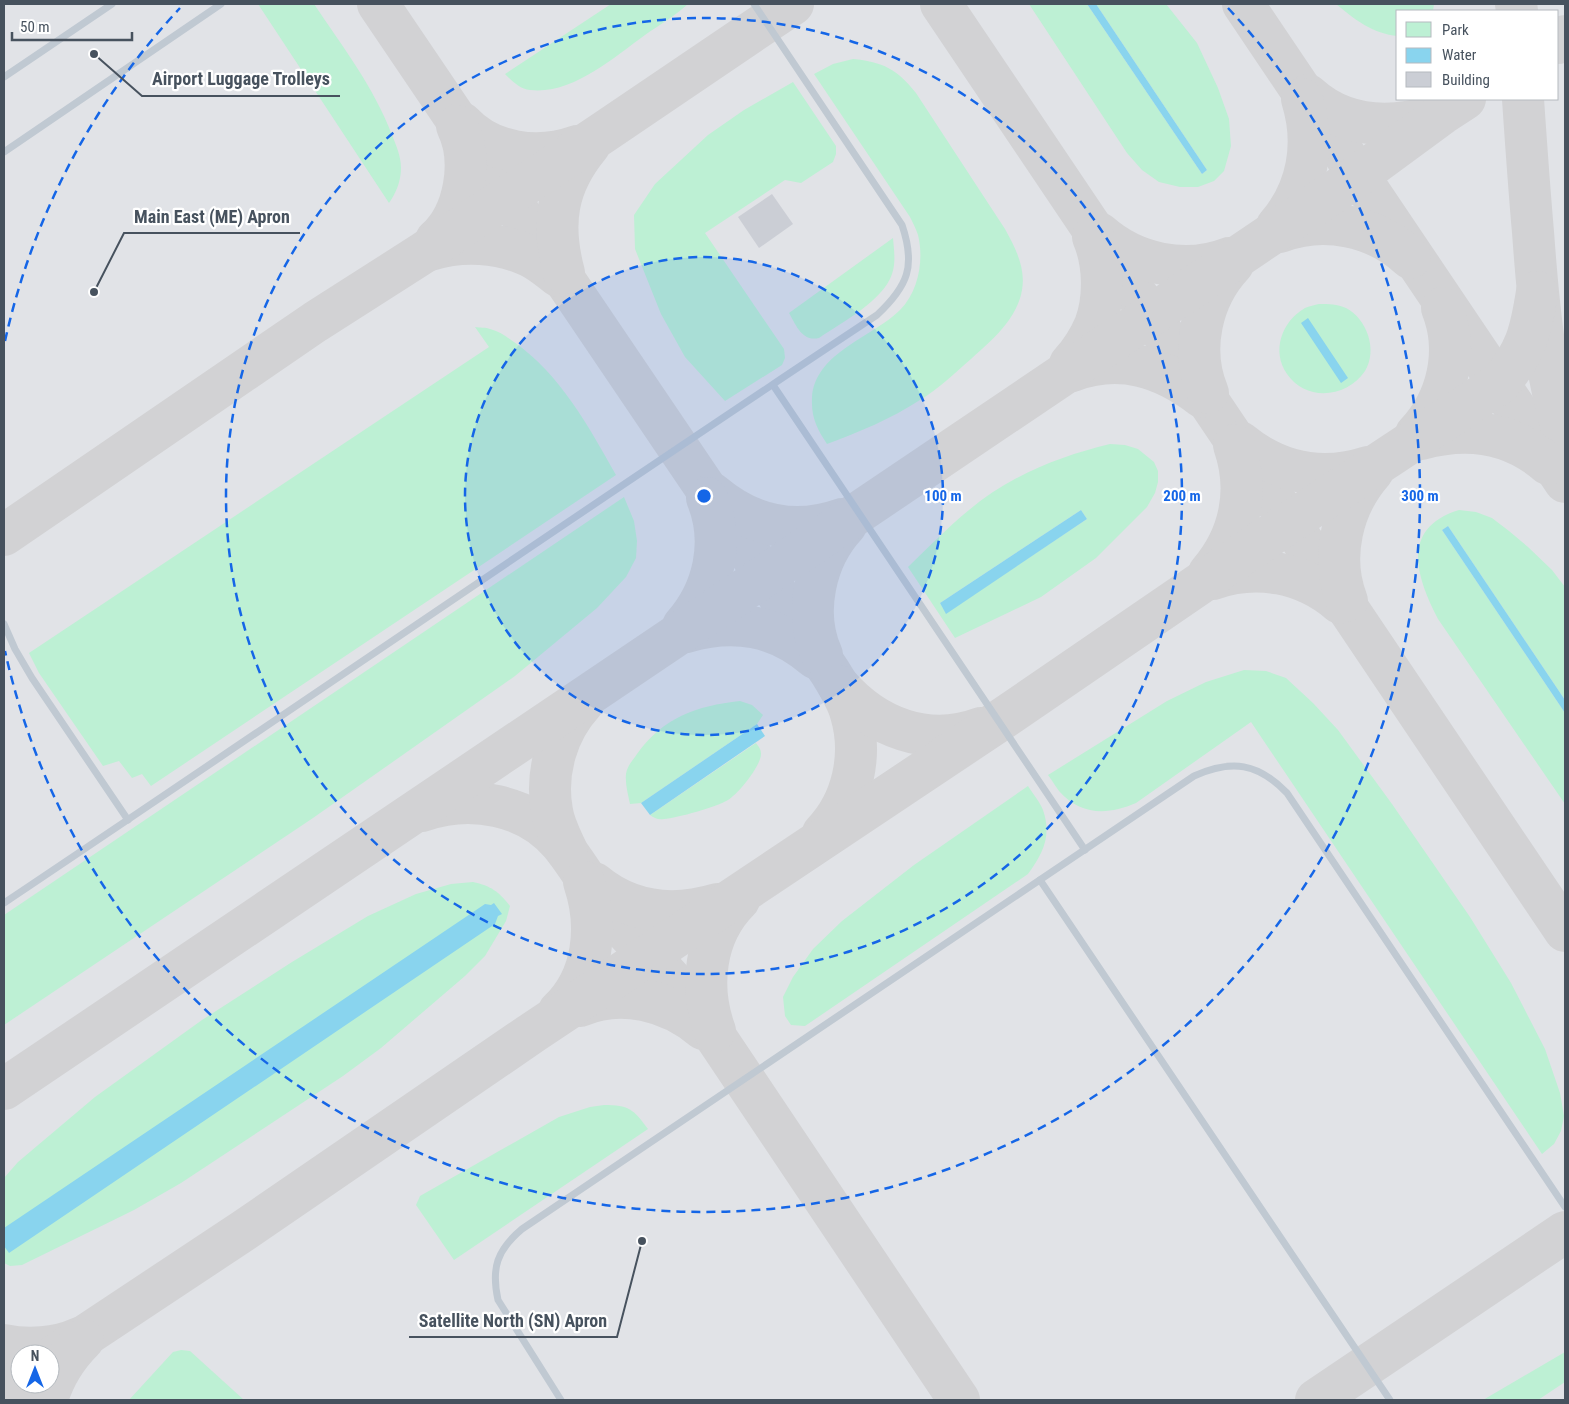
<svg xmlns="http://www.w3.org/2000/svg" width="1569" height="1404" font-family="'Roboto Condensed',sans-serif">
<rect width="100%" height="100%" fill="#f2f0ef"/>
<path fill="#e1e3e7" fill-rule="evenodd" d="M4,4h1561v1396h-1561zM1398,11h160v88h-160zM20,1354h30v30h-30z"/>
<g fill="#bdf0d4" fill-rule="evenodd">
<path d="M258,4h56c28,42 60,83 78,131 4,10 9,21 9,33 0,13 -5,25 -12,35z"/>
<path d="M611,4h77c-13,12 -29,21 -43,31 -32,23 -73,60 -115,55 -10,-1 -18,-9 -25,-16z"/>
<polygon points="1029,4 1087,4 1202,174 1207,170 1096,4 1166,4 1197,43 1218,88 1229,119 1231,146 1224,171 1214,181 1198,187 1180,187 1159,182 1142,170 1127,153"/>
<path d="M1336,4h98l-1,7h-35v25c-25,-2 -44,-17 -62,-32z"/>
<path d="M853,59c30,3 44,10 63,34l89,136c10,18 21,39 17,61 -2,12 -8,24 -16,34 -10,13 -23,24 -35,35 -16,14 -33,30 -51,41 -29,19 -61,32 -93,44 -10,-15 -16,-27 -15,-46 3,-46 60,-60 88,-88 19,-19 24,-51 18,-75 -2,-6 -5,-12 -8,-18l-96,-143 19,-10z"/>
<polygon points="793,82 836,146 836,154 833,162 801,183 785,180 705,233 784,349 785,358 782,365 725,401 685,357 661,314 635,249 634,215 655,184 708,135 744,110"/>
<path d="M893,238c1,12 3,25 -1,36 -8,26 -51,49 -73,64 -17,4 -23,-13 -30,-25z"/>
<path d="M1319,304c10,0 18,0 27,4 21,11 32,42 19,63 -18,27 -59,31 -78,3 -16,-23 -5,-53 18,-66 4,-2 10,-3 14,-4z"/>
<path d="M475,327c5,1 11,0 15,2 9,2 17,8 24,13 46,32 75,85 102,133l-465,311 -9,-12 -10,4 -13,-17 -16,5 -64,-93 -10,-20 460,-306z"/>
<path d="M1110,444l15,1 13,4 16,13 4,9v11l-3,11 -8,14 -51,51 -55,39 -86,41 -47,-71c20,-19 39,-39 61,-57 40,-34 91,-54 141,-66zM1081,510l6,9 -141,94 -6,-10z"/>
<polygon points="624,497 634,521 637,541 636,558 626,577 597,608 515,676 313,818 4,1025 4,915"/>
<path d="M1459,510l17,2 16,6 17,13 19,16 24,23 13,17v113l-117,-174 -6,4 123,183v91l-127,-185c-22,-42 -38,-91 21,-109z"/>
<path d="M1244,670l22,1 20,7 27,25 25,27 54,74 78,113 41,66 34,66 15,44 4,23 -3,15 -7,13 -12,10 -291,-432 -115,81c-28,12 -55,13 -77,-12 -4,-5 -7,-11 -11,-16l119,-74 39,-19z"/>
<path d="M740,701l12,4 11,10 -6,9 -116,79 -11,1c-2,-10 -5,-20 -4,-30 1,-8 7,-14 11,-20 27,-37 59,-48 103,-53z"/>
<path d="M756,743c3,4 5,6 5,11 0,12 -23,40 -33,46 -11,7 -51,18 -64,19 -6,1 -10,-1 -14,-4z"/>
<path d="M1028,786c5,8 12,16 15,24 9,26 0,43 -15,64l-223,152 -14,-1 -6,-9 -2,-19 10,-20 20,-28 29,-28 72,-56z"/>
<path d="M473,882c18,4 25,9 37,24l-4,15 -21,35 -20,20 -84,72 -38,28 -162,107 -47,27 -112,55 -12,1 -6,-3v-85l14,-16 77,-65 107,-77 90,-58 76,-46 48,-22 35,-10z"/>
<path d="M604,1105c25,0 29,4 44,24l-194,131 -38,-55 4,-9 139,-79 31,-10z"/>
<polygon points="181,1350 190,1351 244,1400 129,1400 173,1352"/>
<polygon points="1565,1352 1565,1382 1538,1400 1483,1400"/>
</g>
<g fill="#89d4ee">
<polygon points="1087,4 1096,4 1207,170 1202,174"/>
<polygon points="1308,318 1348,378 1341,383 1301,323"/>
<polygon points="1081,510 1087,519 946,614 940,603"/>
<polygon points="1448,526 1565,700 1565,713 1442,530"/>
<polygon points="757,724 765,736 650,815 641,803"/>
<polygon points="494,903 502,914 498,916 495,924 9,1253 4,1246 4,1228 485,904 491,905"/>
</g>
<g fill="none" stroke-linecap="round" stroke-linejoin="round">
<g stroke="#d2d2d4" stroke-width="42">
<path d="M378,4l452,668c8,13 17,27 21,42 12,41 2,88 -28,119"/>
<polyline points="941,4 1565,931"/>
<polyline points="1243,4 1565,482"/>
<polyline points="1516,4 1517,11"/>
<polyline points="1558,43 1565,36"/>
<path d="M1308,95c36,33 81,34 126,21"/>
<path d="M1523,99c3,44 6,88 10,133 5,69 11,139 32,206"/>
<path d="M462,123c29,31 76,37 115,23"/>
<path d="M1277,226c31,-36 39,-82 25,-127"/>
<path d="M1280,232c44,-17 96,-6 130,26"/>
<path d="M1099,233c35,31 86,42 130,25"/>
<path d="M436,240c29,-26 38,-79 21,-114"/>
<path d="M430,250c32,-10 69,-8 99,6 11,5 20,13 29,20"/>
<path d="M564,273c-13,-49 -8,-87 25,-127"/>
<path d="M1070,364c10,-11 19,-25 25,-39 10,-27 9,-62 -2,-88"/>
<path d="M1072,371c48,-18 91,-4 130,26"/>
<path d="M1208,393c-18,-43 -7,-95 25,-129"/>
<path d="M1416,434c32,-34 43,-83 26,-126"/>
<path d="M1421,439c47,-13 90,-7 127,25"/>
<path d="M1240,442c38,31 81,40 128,25"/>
<path d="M713,494c38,32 81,42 129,25"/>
<polyline points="4,535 315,322 423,253 604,132 793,4"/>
<path d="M1209,573c31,-36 41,-82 25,-128"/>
<path d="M1213,579c44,-16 92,-6 127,24"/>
<path d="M1347,601c-17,-44 -5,-95 26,-130"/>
<path d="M683,626c31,-35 42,-84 24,-128"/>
<path d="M686,632c48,-14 91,-7 129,26"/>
<path d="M822,655c-19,-42 -7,-97 24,-130"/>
<path d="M839,686c36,41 88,62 142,42"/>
<path d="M422,811c48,-17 106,-7 139,33 19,23 32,49 51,72 29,33 62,63 89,99l258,385"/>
<path d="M567,851c-6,-13 -13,-26 -15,-40 -7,-38 5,-80 31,-108"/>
<path d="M594,883c36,30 80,34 124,21"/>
<path d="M580,1006c41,-18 90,-5 123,23"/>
<path d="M559,1011c35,-33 40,-85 25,-129"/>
<path d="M715,1031c-16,-44 -11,-96 24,-131"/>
<polyline points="4,1089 1359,175 1442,114 1465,99"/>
<path d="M4,1345c24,5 53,3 75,-7"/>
<path d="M50,1359l193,-128 289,-198 473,-316 285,-195 209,-138c27,-31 32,-53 38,-92"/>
<polyline points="4,1390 20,1379"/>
<path d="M47,1400c7,-24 18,-42 36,-60"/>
<polyline points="1316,1400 1565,1232"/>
</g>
</g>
<polygon fill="#cbced5" points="772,194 793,224 759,248 738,217"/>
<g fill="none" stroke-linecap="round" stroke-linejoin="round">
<g stroke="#c0c9d2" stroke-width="7">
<polyline points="4,77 112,4"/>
<polyline points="4,152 221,4"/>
<polyline points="773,385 1085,850"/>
<polyline points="4,624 15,649 32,678 128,820"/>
<polyline points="1040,880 1390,1400"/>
<path d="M4,903c291,-195 580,-394 873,-588 31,-29 39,-49 25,-90l-148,-221"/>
<path d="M561,1400l-63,-100c-7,-32 -1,-50 24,-71l672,-453c38,-17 64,-13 93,17l278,414"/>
</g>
</g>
<circle cx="704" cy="496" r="239" fill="#1566e7" fill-opacity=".12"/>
<g fill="none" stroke="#1566e7" stroke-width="2.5" stroke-dasharray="9 6">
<circle cx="704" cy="496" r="239"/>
<circle cx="704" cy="496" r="478"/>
<path d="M5 341A716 716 0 0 1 180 8M1228 8A716 716 0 1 1 5 651"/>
</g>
<circle cx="704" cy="496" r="8" fill="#1566e7" stroke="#fff" stroke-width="2.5"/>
<g font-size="15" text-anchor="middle" font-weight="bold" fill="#1566e7" stroke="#fff" stroke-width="4.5" stroke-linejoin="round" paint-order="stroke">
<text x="943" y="501">100 m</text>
<text x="1182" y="501">200 m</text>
<text x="1420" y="501">300 m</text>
</g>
<path fill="none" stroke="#47525e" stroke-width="2" d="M94 54L142 96H340M94 292L124 233H300M642 1241L617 1337H409"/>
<g fill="#47525e" stroke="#fff" stroke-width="2">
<circle cx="94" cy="54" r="5"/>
<circle cx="94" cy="292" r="5"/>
<circle cx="642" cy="1241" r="5"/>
</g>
<g font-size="18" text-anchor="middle" font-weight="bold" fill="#47525e" stroke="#fff" stroke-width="4.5" stroke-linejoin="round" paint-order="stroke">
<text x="241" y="85">Airport Luggage Trolleys</text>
<text x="212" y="223">Main East (ME) Apron</text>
<text x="513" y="1327">Satellite North (SN) Apron</text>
</g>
<rect width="1569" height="1404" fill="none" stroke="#47525e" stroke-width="10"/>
<rect x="1396" y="10" width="162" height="90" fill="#ffffff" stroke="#b5babf"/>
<rect x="1406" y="22" width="25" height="15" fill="#bdf0d4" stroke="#b5babf"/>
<text x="1442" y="35" font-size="15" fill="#47525e">Park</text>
<rect x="1406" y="48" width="25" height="15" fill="#89d4ee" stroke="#b5babf"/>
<text x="1442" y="60" font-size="15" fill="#47525e">Water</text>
<rect x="1406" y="72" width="25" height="15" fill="#cbced5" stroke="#b5babf"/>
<text x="1442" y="85" font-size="15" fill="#47525e">Building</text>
<g transform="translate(35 1369)"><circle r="24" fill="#ffffff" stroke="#b5babf"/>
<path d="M0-4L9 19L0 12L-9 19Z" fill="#1566e7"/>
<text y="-8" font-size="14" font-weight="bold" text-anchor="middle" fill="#47525e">N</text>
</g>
<path d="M12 32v8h120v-8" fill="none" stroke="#47525e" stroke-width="2.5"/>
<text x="20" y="32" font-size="15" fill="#47525e" stroke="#ffffff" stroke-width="4" paint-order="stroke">50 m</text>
</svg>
